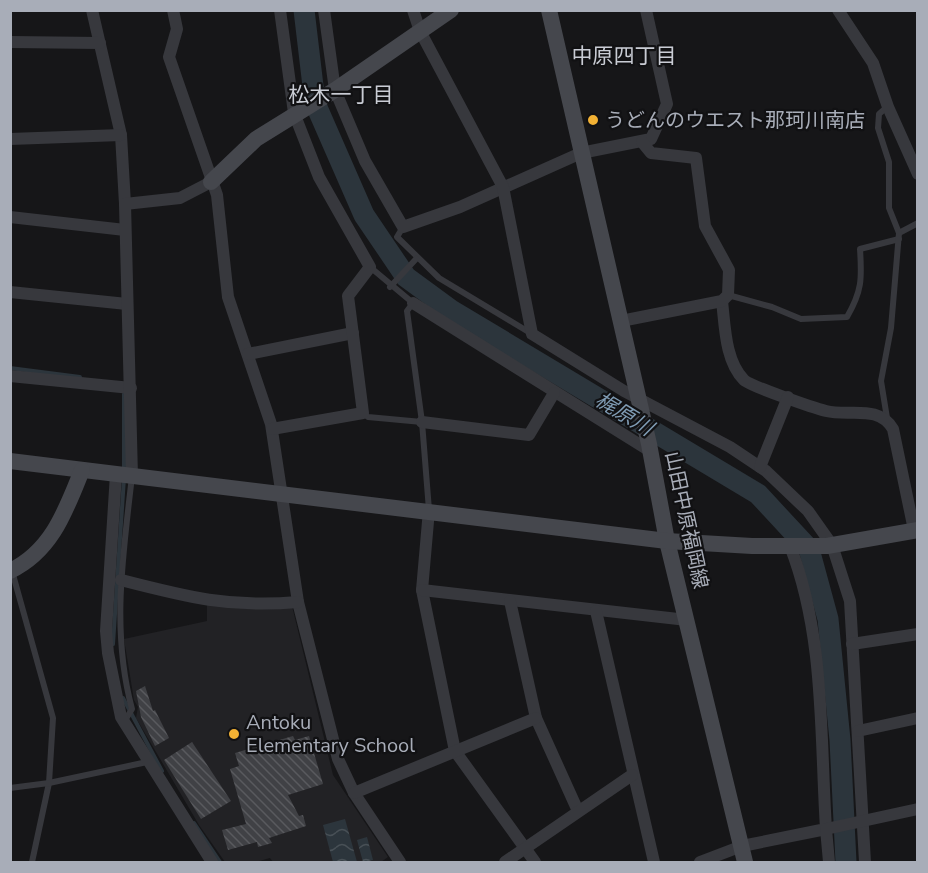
<svg xmlns="http://www.w3.org/2000/svg" width="928" height="873" font-family="'Nunito Sans','Noto Sans JP',sans-serif">
<defs>
<pattern id="water-waves" width="16" height="10" patternUnits="userSpaceOnUse" patternTransform="scale(1.5)"><rect width="16" height="10" fill="#2c353c"/><path d="M0 5q4-4 8 0t8 0" fill="none" stroke="#485056"/></pattern>
<pattern id="building-back-hatch" width="6" height="6" patternUnits="userSpaceOnUse" patternTransform="scale(1.5)"><rect width="6" height="6" fill="#404145"/><path d="M-1 5l2 2M0 0l6 6M5-1l2 2" fill="none" stroke="#595a5e"/></pattern>
</defs>
<rect width="100%" height="100%" fill="#161618"/>
<polygon fill="#222225" points="207,604 292,606 333,775 388,857 381,862 273,862 270,858 256,862 225,862 199,825 136,718 138,707 134,700 124,639 207,621"/>
<g fill="url(#water-waves)">
<polygon points="345,819 357,862 333,862 323,825"/>
<polygon points="367,837 373,860 363,862 357,840"/>
</g>
<g fill="none" stroke-linecap="round" stroke-linejoin="round">
<g stroke="#2c353c" stroke-width="4">
<polyline points="10,368 80,377"/>
<polyline points="124,470 124,394"/>
<polyline points="113,644 124,478"/>
<polyline points="123,698 162,771"/>
<polyline points="194,823 220,862"/>
</g>
<polyline stroke="#2c353c" stroke-width="21" points="304,10 315,103 364,215 406,277 451,310 758,494 809,549 828,619 840,740 846,862"/>
</g>
<g fill="url(#building-back-hatch)">
<polygon points="145,686 153,711 155,710 169,738 155,746 141,717 136,691"/>
<polygon points="293,736 295,740 309,736 323,784 288,795 299,816 303,815 306,826 269,838 272,843 258,847 257,842 228,850 222,830 246,824 230,769 239,766 235,753"/>
<polygon points="192,742 231,801 201,819 164,760"/>
</g>
<g fill="none" stroke-linecap="round" stroke-linejoin="round">
<g stroke="#37383d" stroke-width="6">
<polyline points="403,227 397,237 439,278 532,334"/>
<polyline points="899,233 918,223"/>
<polyline points="370,267 413,303 407,311 422,422 429,510"/>
<polyline points="390,287 416,259"/>
<path d="M728,295l44,12 29,12 46,-2c15,-26 15,-38 13,-68l39,-10"/>
<polyline points="363,413 368,417 422,422"/>
<polyline points="887,418 881,381 891,328 899,233 889,208 889,162 878,128 879,114 887,107"/>
<polyline points="12,571 53,718 49,783 32,862"/>
<path d="M124,722l8,-13c-21,-78 -9,-153 0,-233"/>
<polyline points="10,788 49,783 147,762"/>
</g>
<g stroke="#37383d" stroke-width="12">
<polyline points="92,10 121,135 125,204"/>
<polyline points="173,10 177,29 169,57 217,195 228,297 271,424 298,602 338,759 354,793 400,862"/>
<polyline points="324,10 335,90 365,161 403,227 460,207 581,153 651,139 667,104 646,10"/>
<polyline points="413,10 420,31 503,187 532,334 624,391 730,447 766,471 808,511 832,545 850,601 865,862"/>
<polyline points="838,10 873,63 888,107 918,174"/>
<polyline points="10,42 100,43"/>
<polyline points="10,139 121,135"/>
<polyline points="10,217 125,230"/>
<polyline points="10,292 127,304"/>
<path d="M722,301c3,25 3,60 22,79 6,6 70,28 82,31 24,6 52,-7 67,18l21,101"/>
<polyline points="413,303 650,451"/>
<polyline points="621,321 722,301 728,295 729,270 705,226 696,158 651,153 642,142"/>
<polyline points="248,354 353,333"/>
<polyline points="10,376 131,388"/>
<polyline points="422,422 529,435 554,393"/>
<polyline points="272,429 363,413 348,296 370,267 319,177 294,113 280,10"/>
<polyline points="760,467 788,397"/>
<polyline points="116,474 106,631 108,653 121,717 212,862"/>
<polyline points="132,476 125,204 180,198 211,182"/>
<polyline points="429,510 422,590 455,751 535,862"/>
<path d="M121,580c66,17 108,28 177,22"/>
<polyline points="422,590 687,620"/>
<polyline points="510,601 536,718 578,811"/>
<polyline points="596,611 654,862"/>
<polyline points="852,644 918,634"/>
<polyline points="858,731 918,718"/>
<polyline points="354,793 536,718"/>
<polyline points="505,862 632,775"/>
<path d="M700,862l42,-16 84,-17c-6,-94 -1,-194 -36,-283"/>
<polyline points="829,862 826,829 918,809"/>
</g>
<g stroke="#45474d" stroke-width="16">
<polyline points="549,10 649,444 667,541 745,862"/>
<polyline points="211,182 256,139 335,90 451,10"/>
<polyline points="10,461 667,541 752,546 827,546 918,530"/>
<path d="M10,571c42,-20 56,-61 72,-101"/>
</g>
</g>
<g fill="#f2b134" stroke="#111113" stroke-width="2">
<circle cx="593" cy="120" r="6"/>
<circle cx="234" cy="734" r="6"/>
</g>
<g text-anchor="middle" stroke-width="4.5" stroke-linejoin="round" paint-order="stroke">
<g font-size="20" fill="#a8adb8" stroke="#111113" text-anchor="start">
<text x="605" y="127">うどんのウエスト那珂川南店</text>
<text x="246" y="729">Antoku<tspan x="246" dy="23">Elementary School</tspan></text>
</g>
<g font-size="20" fill="#a8adb8" stroke="#111113">
<text transform="translate(687 520) rotate(78)" y="7">山田中原福岡線</text>
</g>
<g font-size="21" fill="#c9ccd4" stroke="#111113">
<text x="624" y="63">中原四丁目</text>
<text x="341" y="102">松木一丁目</text>
</g>
<g font-size="21" font-style="italic" fill="#7f9bb3" stroke="#111113">
<text transform="translate(624 414) rotate(31)" y="7">梶原川</text>
</g>
</g>
<rect width="928" height="873" fill="none" stroke="#a8adb8" stroke-width="24"/>
</svg>
